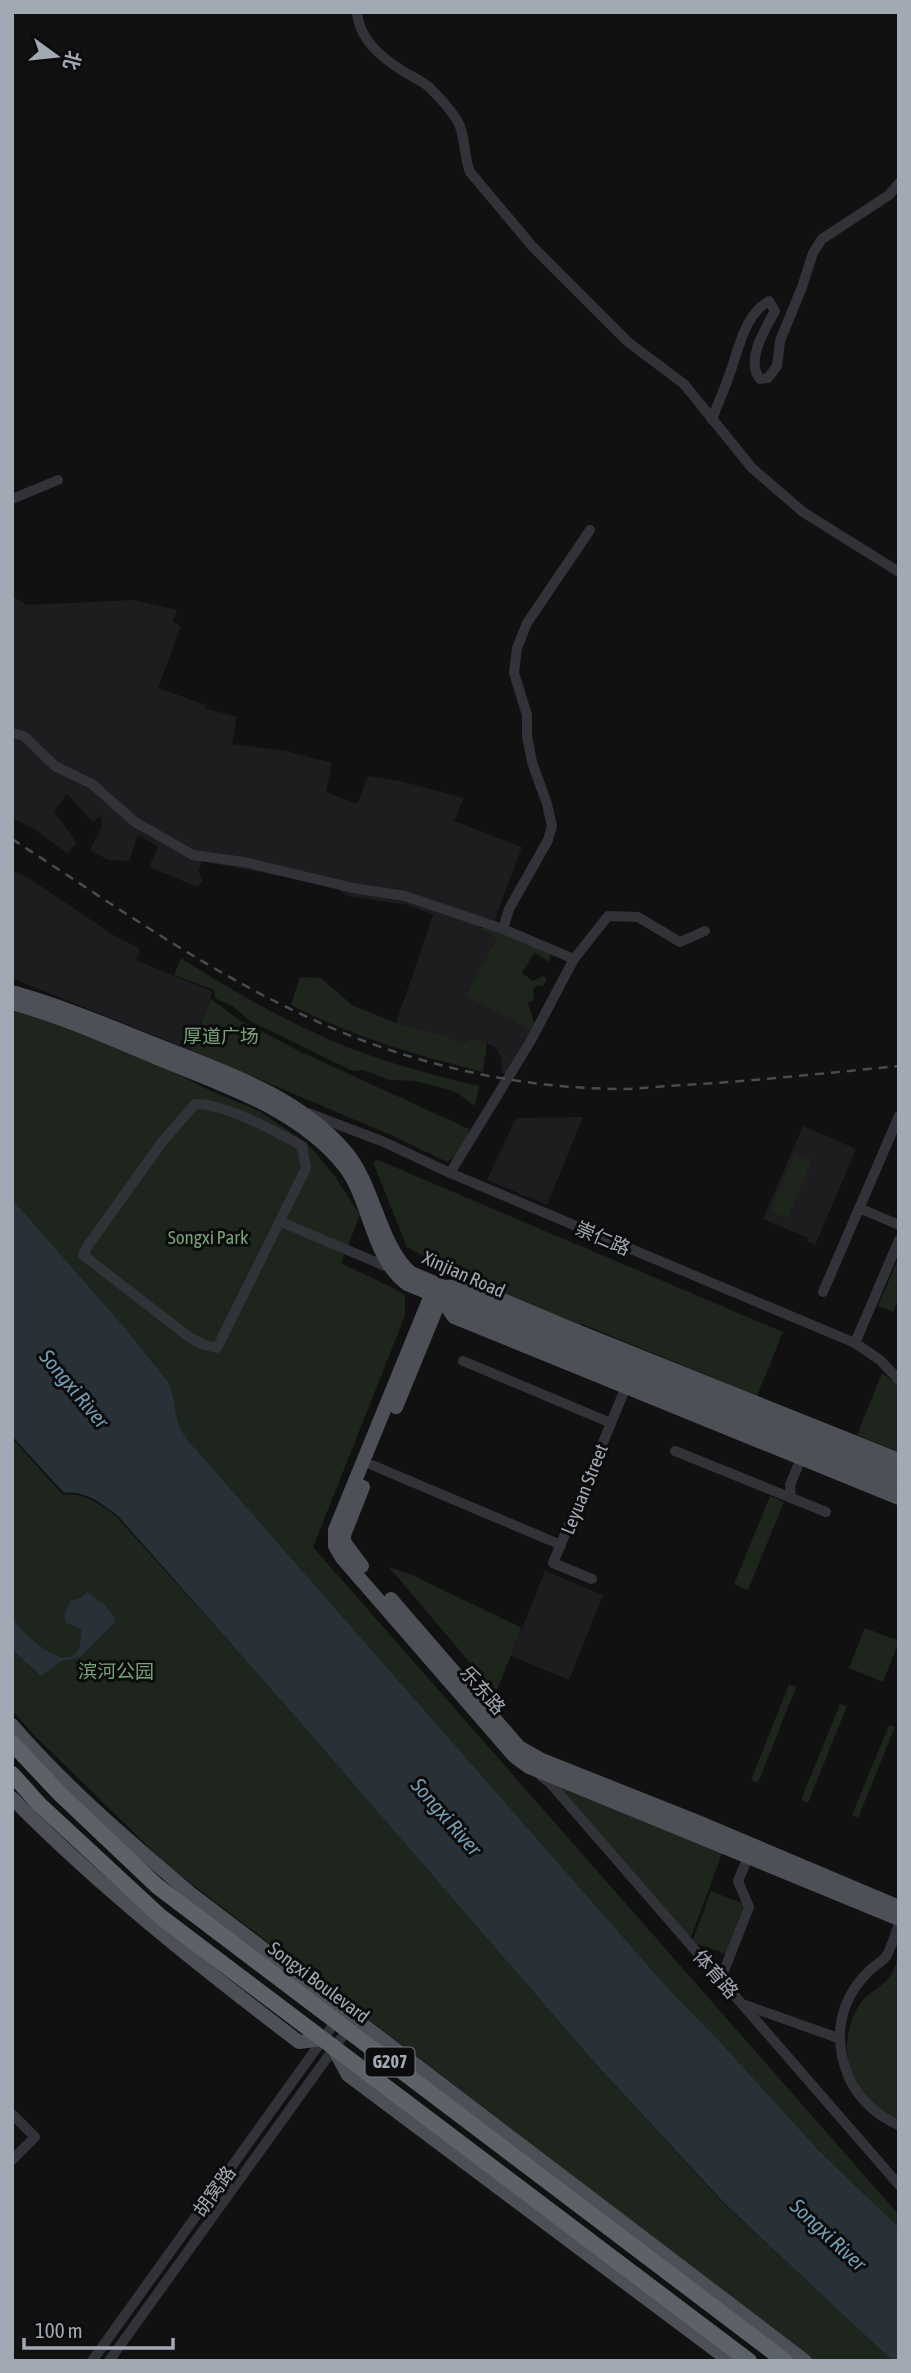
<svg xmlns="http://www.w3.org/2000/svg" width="911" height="2373" font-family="'Asap Condensed','Noto Sans SC',sans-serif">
<rect width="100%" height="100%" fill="#111112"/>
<g fill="#1d1d1f">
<polygon points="12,596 27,605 133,600 177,610 173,622 181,626 158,688 206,705 205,709 237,716 232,744 286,751 332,763 326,792 357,804 368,776 400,781 464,798 454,821 522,847 494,921 484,917 479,929 497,938 467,996 531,1031 506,1074 502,1073 501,1057 495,1047 487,1043 476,1039 462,1046 447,1036 396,1023 433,915 408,905 348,896 332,886 202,861 198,871 203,880 197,887 149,867 158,847 138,835 129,861 108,860 90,850 102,827 101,816 93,822 67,794 54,811 77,843 67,853 31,827 12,818"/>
<polygon points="12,870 30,879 115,936 140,949 136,960 213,992 190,1050 12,978"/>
<polygon points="583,1117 547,1205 487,1180 516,1118"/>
<polygon points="803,1126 856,1149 815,1245 807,1241 808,1238 763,1219"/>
<polygon points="545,1571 603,1595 569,1680 511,1656"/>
</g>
<g fill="#1d251d">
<polygon points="485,927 550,953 550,962 534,953 522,973 533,981 543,976 547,979 543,986 538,985 533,989 534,1000 528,1003 534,1023 531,1031 466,996 497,938 479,929"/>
<path d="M181,958c47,30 95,58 145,80 49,22 102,36 153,48l-4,20 -19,-14 -40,-11 -27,-1 -26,-10 -10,1 -103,-50 -16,-14 -19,-9 -1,-8 -40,-15z"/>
<path d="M300,977l21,1 31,27 44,18 51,13 15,9c9,-8 15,-6 25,-2l-4,29c-67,-17 -130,-35 -192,-67z"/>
<path d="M211,999l30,22 60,31 168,77c-1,11 -12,27 -22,33l-54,-26 -203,-86z"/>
<polygon points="12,1008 121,1046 211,1091 259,1111 307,1143 334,1175 360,1215 341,1263 399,1291 405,1295 405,1316 313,1547 899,2215 899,2233 817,2156 286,1570 12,1221"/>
<polygon points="795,1153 812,1160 788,1218 770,1211"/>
<polygon points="378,1160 783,1332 757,1396 582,1324 580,1325 438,1264 407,1247 373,1162"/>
<polygon points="899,1257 899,1298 893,1312 878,1306"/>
<polygon points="882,1373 899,1386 899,1452 857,1435"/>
<path d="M12,1438l51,57c20,-4 36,9 52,20l179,199 302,350 127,139 173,158h-81l-648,-496 -135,-132 -20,-23z"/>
<polygon points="770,1496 784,1502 748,1590 734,1584"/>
<polygon points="389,1567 412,1575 522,1628 497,1690 494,1691"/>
<polygon points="865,1628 899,1641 883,1682 849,1668"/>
<polygon points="789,1684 796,1687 758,1783 751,1780"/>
<polygon points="840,1704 847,1706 808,1803 801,1800"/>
<polygon points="889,1725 895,1727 858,1818 852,1815"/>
<polygon points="553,1783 723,1851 690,1940"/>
<polygon points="711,1891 744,1904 726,1954 692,1942"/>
<path d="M899,1955v164c-48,-20 -67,-70 -39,-115 7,-11 19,-15 28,-25 5,-5 8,-17 11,-24z"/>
</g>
<g fill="#273137">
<path d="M12,1199l111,127 45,56c11,26 2,36 22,61l481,549 49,50 99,109 80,77v133h-6l-169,-158 -129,-140 -300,-347 -177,-200c-16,-12 -33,-26 -54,-23l-52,-57z"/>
<path d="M87,1592l16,11 12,15 -1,5 -34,34 -19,4 -20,15 -29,-27v-31c16,22 71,71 69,11l-15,-6 -2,-7 6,-15 11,-3z"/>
</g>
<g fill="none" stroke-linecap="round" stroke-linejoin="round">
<g stroke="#323338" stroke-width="10">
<path d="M357,12c2,28 26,47 49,61 7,4 16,8 23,14 9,9 21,22 28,33 9,15 6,35 13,52l62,74 96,96 56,42 68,84 51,44 96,60"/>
<path d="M712,420c5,-16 13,-31 18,-47 9,-24 14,-58 39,-72l6,10c-10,18 -30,50 -15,68l8,-1 9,-12 3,-25 22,-54 11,-34 9,-14 67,-44 10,-12"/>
<polyline points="12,499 58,480"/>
<polyline points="12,733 24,736 55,766 92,784 135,822 193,855 244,862 353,888 405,896 503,929 574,959"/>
<polyline points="503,929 509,909 548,840 552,826 547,804 532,762 527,736 527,715 514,673 517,648 527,623 590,530"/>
<path d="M195,1104c28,-1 82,28 107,42l4,22 -89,180 -13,-3 -15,-8 -106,-82 6,-11 74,-103z"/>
<polyline points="308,1113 384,1142 450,1173 855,1343 880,1360 899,1380"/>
<polyline points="450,1173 530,1042 574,959 608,916 638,917 680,942 705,931"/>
<polyline points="859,1208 899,1225"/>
<polyline points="281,1222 390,1268"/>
<polyline points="823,1292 899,1116"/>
<polyline points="855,1343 899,1240"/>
<polyline points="463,1361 611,1423"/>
<polyline points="675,1451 826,1512"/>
<polyline points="372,1465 561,1545"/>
<polyline points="791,1498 790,1485 804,1451"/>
<polyline points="592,1579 553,1563 628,1382"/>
<polyline points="541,1776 550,1783 899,2185"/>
<path d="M899,1924c-4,10 -7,22 -12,31 -4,7 -14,11 -20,18 -29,30 -34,67 -18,105 10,21 28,38 50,47"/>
<polyline points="720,1981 749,1907 738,1881 748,1857"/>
<polyline points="745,2005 838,2038"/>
<polyline points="12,2114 35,2137 12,2160"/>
<polyline points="92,2361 336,2021"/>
<polyline points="109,2361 347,2030"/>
</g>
<g stroke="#4d5057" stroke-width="14">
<path d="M12,992c50,14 97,34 145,53 67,27 141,50 189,107 28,33 34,95 65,121l221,93 267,106"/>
<path d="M12,1003c51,14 97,35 145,55 65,27 143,51 188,109 26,35 26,90 62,117l492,200"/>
<polyline points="447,1287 468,1285 574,1330 899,1460"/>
<polyline points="434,1288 335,1530 335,1546 342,1558 514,1756 529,1767 899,1919"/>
<polyline points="441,1298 454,1317 899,1498"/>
<polyline points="396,1407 444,1290"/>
<polyline points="362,1566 344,1542 344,1535 363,1487"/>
<polyline points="391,1599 519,1747 542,1760 698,1822 899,1907"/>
<path d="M12,1725c53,62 116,115 178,168l615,468"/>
<path d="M12,1798c89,90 186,167 287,244l24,-3"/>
<polyline points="334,2049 348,2075 730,2361"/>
</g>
<g stroke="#5d6269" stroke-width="16">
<polyline points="12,1743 60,1794 157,1886 785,2361"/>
<polyline points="12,1774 39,1804 161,1917 749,2361"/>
</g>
<path stroke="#484b51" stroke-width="2.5" stroke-dasharray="9 7" stroke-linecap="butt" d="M12,839c99,64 197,134 304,182 94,43 200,67 303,68 21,0 43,-3 64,-4 72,-4 144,-12 216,-19"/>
</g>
<g text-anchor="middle" stroke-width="6" stroke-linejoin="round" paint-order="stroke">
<rect fill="#0c0c0d" stroke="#747a82" stroke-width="2" x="365.5" y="2047.5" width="49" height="29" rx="5"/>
<g font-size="18" font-weight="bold" fill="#a1a9b4">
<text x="390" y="2068">G207</text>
</g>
<g font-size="19" fill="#78a177" stroke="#0c0c0d">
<text x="221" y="1043">厚道广场</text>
<text x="208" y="1244">Songxi Park</text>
<text x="116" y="1678">滨河公园</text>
</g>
<g font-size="19" fill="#a1a9b4" stroke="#0c0c0d">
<text transform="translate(603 1238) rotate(23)" y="7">崇仁路</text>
<text transform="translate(464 1274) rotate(24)" y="7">Xinjian Road</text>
<text transform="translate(584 1489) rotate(-68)" y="7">Leyuan Street</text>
<text transform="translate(483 1690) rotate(49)" y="7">乐东路</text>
<text transform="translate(716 1974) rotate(49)" y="7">体育路</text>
<text transform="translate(319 1982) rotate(37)" y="7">Songxi Boulevard</text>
<text transform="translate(214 2191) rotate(-54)" y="7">胡窝路</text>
</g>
<g font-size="21" font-style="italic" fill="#759cb2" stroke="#0c0c0d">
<text transform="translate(74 1389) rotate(50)" y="7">Songxi River</text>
<text transform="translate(446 1817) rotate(49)" y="7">Songxi River</text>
<text transform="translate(828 2235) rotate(43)" y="7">Songxi River</text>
</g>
</g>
<rect width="911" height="2373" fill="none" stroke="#a1a9b4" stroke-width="28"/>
<g transform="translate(56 56) rotate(105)" stroke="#0c0c0d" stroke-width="5" paint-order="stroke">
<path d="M0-5L12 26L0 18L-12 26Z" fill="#a1a9b4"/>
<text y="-10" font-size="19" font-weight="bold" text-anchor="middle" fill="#a1a9b4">北</text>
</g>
<path d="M24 2338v10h149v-10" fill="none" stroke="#a1a9b4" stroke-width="3.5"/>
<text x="35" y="2338" font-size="21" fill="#a1a9b4" stroke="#0c0c0d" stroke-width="5" paint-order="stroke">100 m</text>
</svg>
